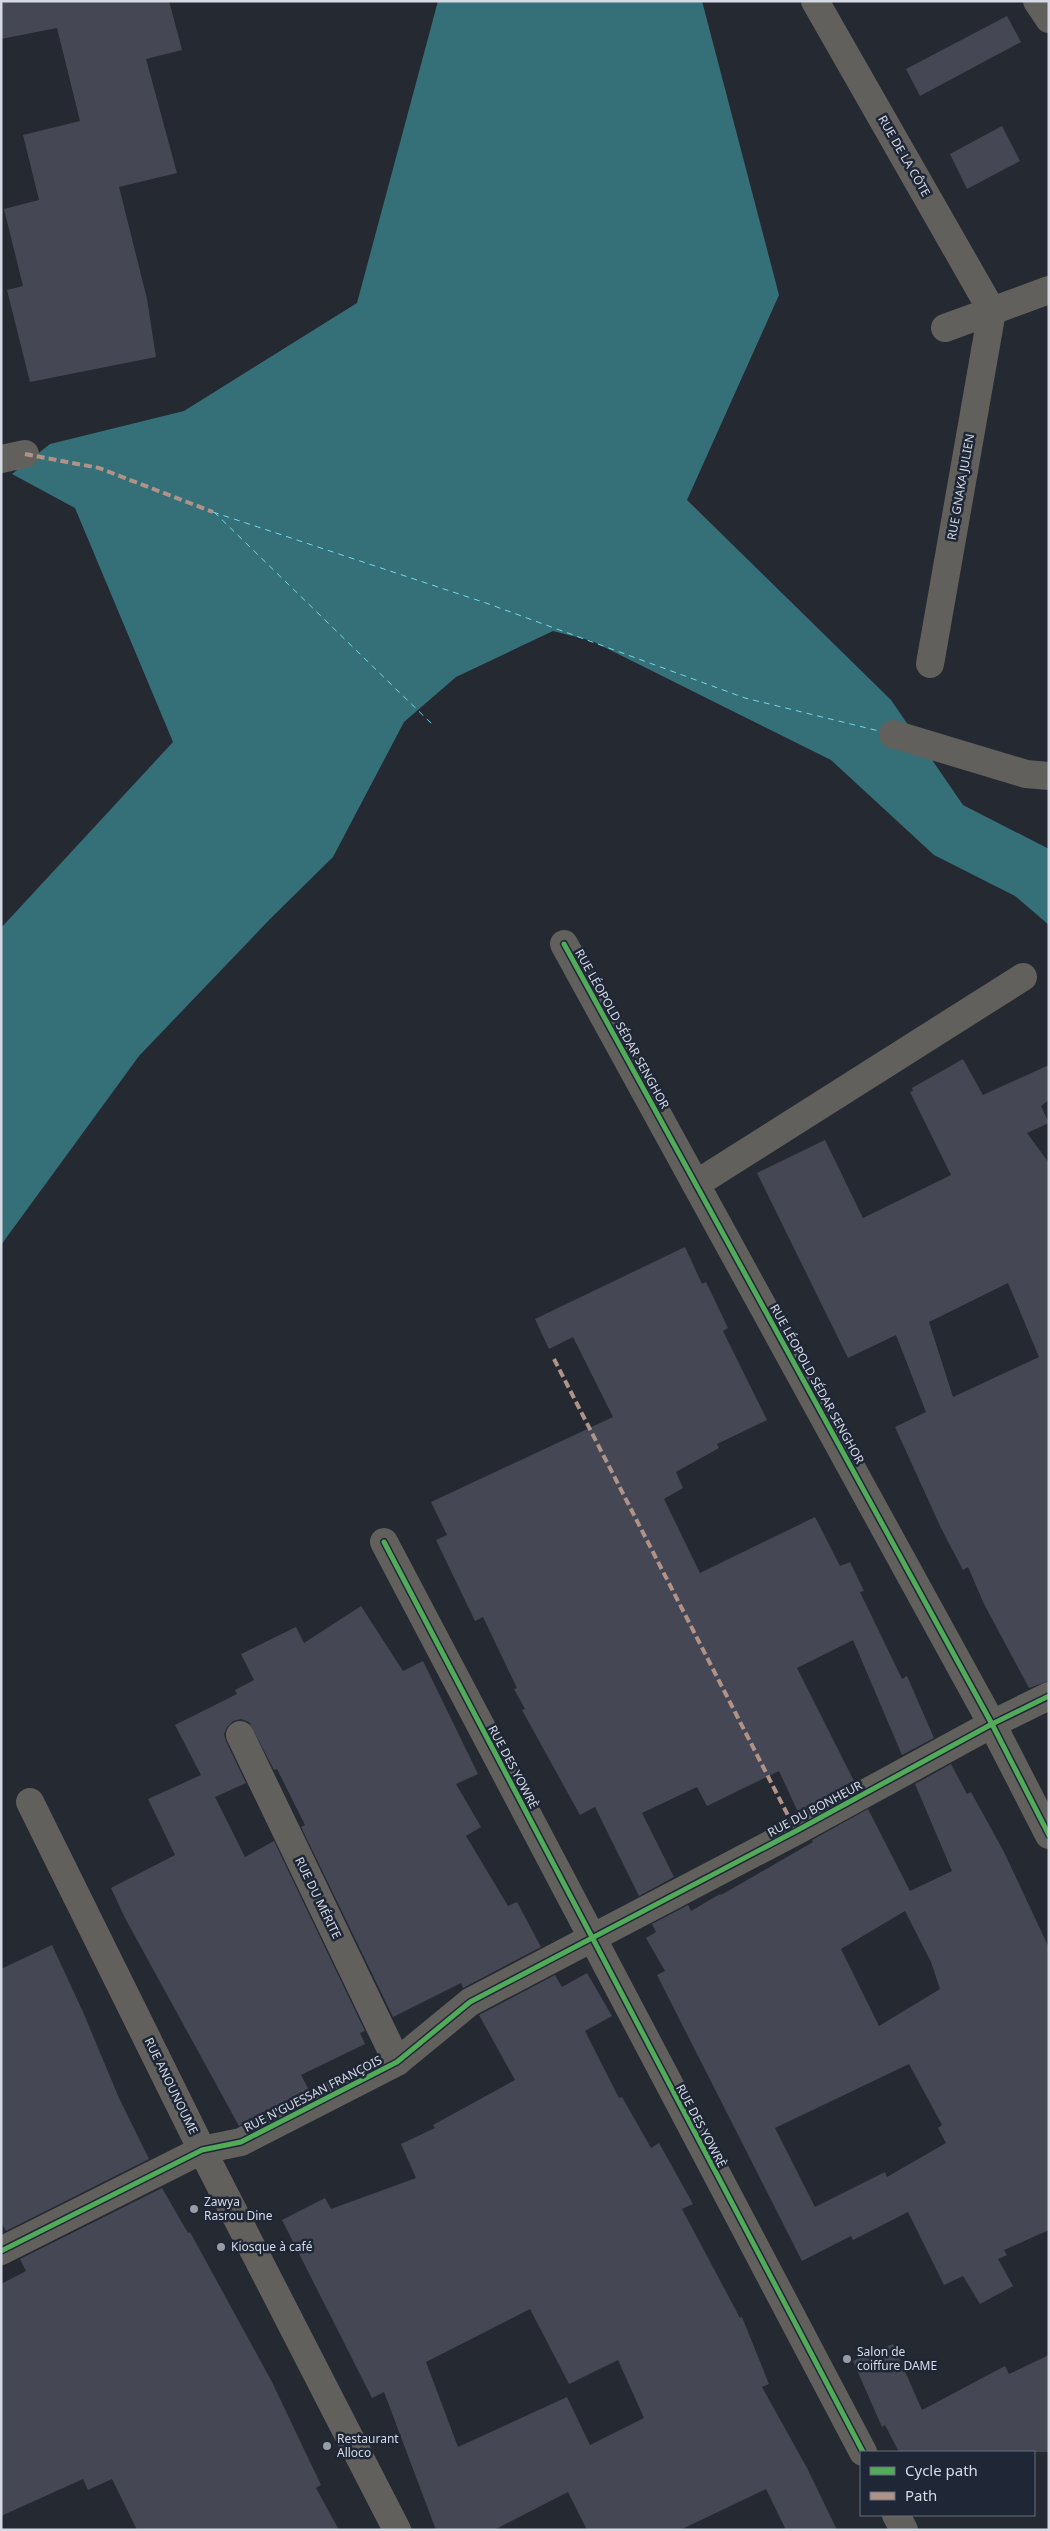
<svg xmlns="http://www.w3.org/2000/svg" width="1050" height="2531" font-family="'Noto Sans',sans-serif">
<rect width="100%" height="100%" fill="#252931"/>
<polygon fill="#357079" points="438,1 702,1 779,295 687,500 891,700 963,805 1049,849 1049,925 1015,896 934,855 831,760 592,641 553,631 456,677 404,722 333,857 270,919 139,1056 1,1245 1,928 173,742 75,508 12,474 50,444 184,411 357,303"/>
<g fill="none" stroke-linecap="round" stroke-linejoin="round">
<g stroke="#73d8e7" stroke-width="1" stroke-dasharray="6 5" stroke-linecap="butt">
<polyline points="213,512 486,603 745,698 879,731"/>
<polyline points="214,512 434,726"/>
</g>
</g>
<g fill="#454854" fill-rule="evenodd">
<polygon points="1,1 169,1 182,50 146,59 177,173 119,187 147,299 156,357 30,382 7,290 23,286 4,209 39,200 23,135 80,121 57,28 1,39"/>
<polygon points="1007,16 1021,42 920,96 906,69"/>
<polygon points="1002,126 1020,161 967,189 950,154"/>
<path d="M963,1059l20,36 66,-30v35l-8,6 8,17 -22,10 22,30v518l-20,7 -45,-84 -16,-37 -5,3 -22,-42 -46,-101 31,-15 -30,-77 -48,23 -91,-185 68,-33 38,78 88,-43 -41,-83 3,-1 -1,-3zM1008,1283l31,74 -86,40 -24,-75z"/>
<polygon points="685,1247 702,1284 706,1282 728,1328 723,1331 767,1420 717,1444 719,1448 676,1472 683,1488 664,1499 700,1573 815,1517 840,1566 850,1562 864,1591 860,1592 902,1679 907,1676 934,1738 902,1755 853,1640 797,1668 854,1781 798,1812 779,1771 707,1806 697,1787 642,1813 674,1877 639,1896 595,1807 580,1815 522,1710 525,1709 514,1689 517,1688 483,1617 475,1621 436,1540 447,1535 431,1502 613,1417 573,1337 549,1349 535,1319"/>
<polygon points="361,1606 403,1671 423,1661 478,1774 456,1784 481,1827 466,1836 508,1906 517,1902 541,1947 463,1988 461,1983 393,2017 301,1827 305,1825 277,1769 274,1770 249,1722 241,1719 233,1721 227,1727 224,1734 226,1741 246,1783 215,1797 245,1857 274,1841 365,2031 360,2033 365,2044 301,2075 309,2090 239,2126 125,1918 111,1888 175,1855 148,1799 201,1775 175,1725 237,1694 235,1690 254,1680 241,1654 296,1627 304,1643"/>
<path d="M951,1764l16,30 4,-2 33,60 45,96v282l-45,20 3,5 -9,4 15,27 -33,18 -17,-28 -19,9 -36,-73 -55,28 -2,-4 -49,25 -145,-286 8,-4 -19,-33 10,-6 -4,-8 36,-19 3,6 29,-17 1,1 92,-53 -1,-2 56,-31 42,82 42,-20 -37,-87zM905,1911l26,51 9,27 -61,37 -38,-77zM909,2064l33,61 -4,3 8,15 -59,34 -2,-5 -70,35 -40,-79z"/>
<polygon points="52,1945 83,2012 119,2098 149,2159 6,2231 1,2222 1,1969"/>
<path d="M587,1973l25,43 -27,15 34,67 3,-1 29,51 8,-5 34,61 -11,5 58,109 2,-1 27,67 -7,3 45,81 30,62h-51l-20,-41 -86,41h-93l-19,-38 -74,38h-58l-52,-138 -12,6 -90,-178 43,-22 6,11 85,-31 -15,-34 34,-16 -2,-3 82,-45 -36,-65 76,-40 7,12zM530,2309l39,75 49,-24 26,58 -54,27 -23,-48 -109,50 -32,-85z"/>
<polygon points="162,2188 188,2233 190,2232 272,2382 321,2485 316,2488 339,2530 137,2530 112,2479 88,2490 83,2479 1,2516 1,2284 26,2271 20,2259"/>
<polygon points="893,2344 922,2410 1005,2366 1009,2374 1049,2355 1049,2452 899,2452 885,2425 882,2427 853,2361"/>
</g>
<g fill="none" stroke-linecap="round" stroke-linejoin="round">
<g stroke="#62605c" stroke-width="28">
<polyline points="815,1 992,311 930,664"/>
<polyline points="1037,1 1049,19"/>
<polyline points="945,328 1049,290"/>
<polyline points="1,459 25,454"/>
<polyline points="893,734 1026,774 1049,776"/>
<polyline points="564,944 992,1724 1049,1835"/>
<polyline points="696,1184 1023,977"/>
<polyline points="384,1542 863,2452"/>
<polyline points="240,1735 397,2062"/>
<polyline points="30,1802 202,2150 397,2530"/>
<polyline points="1,2251 202,2150 241,2142 397,2062 470,2002 796,1831 992,1724 1049,1696"/>
<polyline points="896,2515 904,2530"/>
</g>
<g stroke="#af9288" stroke-width="4" stroke-dasharray="8 4" stroke-linecap="butt">
<polyline points="25,454 99,468 213,512"/>
<polyline points="554,1359 796,1831"/>
</g>
<g stroke="#1f2737" stroke-width="8">
<g id="cycleway">
<polyline points="564,944 992,1724 1049,1835"/>
<polyline points="384,1542 863,2452"/>
<polyline points="1,2251 202,2150 241,2142 397,2062 470,2002 796,1831 992,1724 1049,1696"/>
</g>
</g>
<use href="#cycleway" stroke="#51ab58" stroke-width="5"/>
</g>
<g fill="#979ca6" stroke="#1f2737" stroke-width="2">
<circle cx="194" cy="2209" r="5"/>
<circle cx="221" cy="2247" r="5"/>
<circle cx="847" cy="2359" r="5"/>
<circle cx="327" cy="2446" r="5"/>
</g>
<g text-anchor="middle" stroke-width="5" stroke-linejoin="round" paint-order="stroke">
<g font-size="12" fill="#d5dae5" stroke="#1f2737">
<text transform="translate(904 156) rotate(60)" y="4">RUE DE LA CÔTE</text>
<text transform="translate(961 487) rotate(-80)" y="4">RUE GNAKA JULIEN</text>
<text transform="translate(622 1029) rotate(61)" y="4">RUE LÉOPOLD SÉDAR SENGHOR</text>
<text transform="translate(817 1384) rotate(61)" y="4">RUE LÉOPOLD SÉDAR SENGHOR</text>
<text transform="translate(513 1767) rotate(62)" y="4">RUE DES YOWRÈ</text>
<text transform="translate(815 1809) rotate(-28)" y="4">RUE DU BONHEUR</text>
<text transform="translate(318 1898) rotate(64)" y="4">RUE DU MÉRITE</text>
<text transform="translate(171 2086) rotate(64)" y="4">RUE ANOUNOUME</text>
<text transform="translate(313 2094) rotate(-27)" y="4">RUE N'GUESSAN FRANÇOIS</text>
<text transform="translate(701 2126) rotate(62)" y="4">RUE DES YOWRÈ</text>
</g>
<g font-size="12" fill="#d5dae5" stroke="#1f2737" text-anchor="start">
<text x="204" y="2206">Zawya<tspan x="204" dy="14">Rasrou Dine</tspan></text>
<text x="231" y="2251">Kiosque à café</text>
<text x="857" y="2356">Salon de<tspan x="857" dy="14">coiffure DAME</tspan></text>
<text x="337" y="2443">Restaurant<tspan x="337" dy="14">Alloco</tspan></text>
</g>
</g>
<rect width="1050" height="2531" fill="none" stroke="#d5dae5" stroke-width="5"/>
<rect x="860" y="2451" width="175" height="65" fill="#1f2737" stroke="#686f7d"/>
<rect x="870" y="2467" width="25" height="8" fill="#51ab58" stroke="#686f7d"/>
<text x="905" y="2476" font-size="15" fill="#d5dae5">Cycle path</text>
<rect x="870" y="2492" width="25" height="8" fill="#af9288" stroke="#686f7d"/>
<text x="905" y="2501" font-size="15" fill="#d5dae5">Path</text>
</svg>
